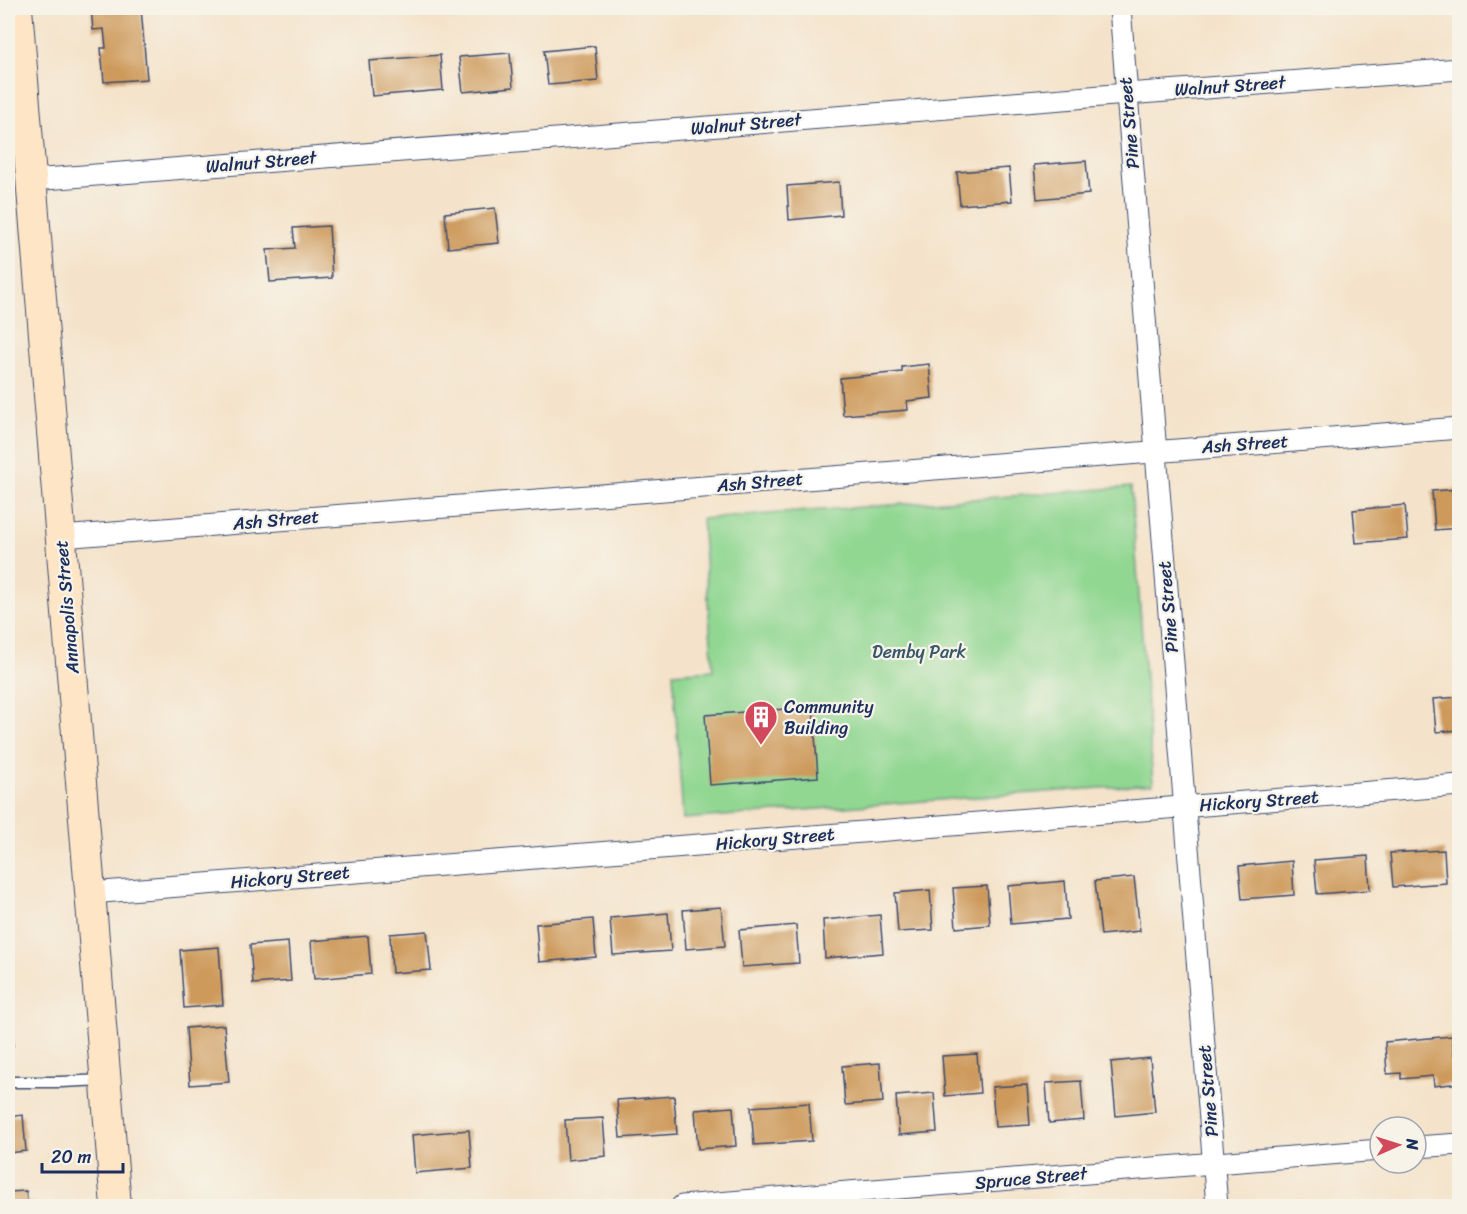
<svg xmlns="http://www.w3.org/2000/svg" width="1467" height="1214" font-family="Sriracha,sans-serif">
<rect width="100%" height="100%" fill="#f7f3e8"/>
<filter id="ink" filterUnits="userSpaceOnUse"><feTurbulence type="fractalNoise" baseFrequency=".0167" numOctaves="2"/><feDisplacementMap in="SourceGraphic" scale="12" xChannelSelector="R" yChannelSelector="G"/><feConvolveMatrix kernelMatrix="1 2 1 2 8 2 1 2 1" color-interpolation-filters="sRGB"/></filter>
<filter id="wash" filterUnits="userSpaceOnUse"><feTurbulence type="fractalNoise" baseFrequency=".008" numOctaves="4" result="noise"/><feDisplacementMap in="SourceGraphic" scale="24" xChannelSelector="R" yChannelSelector="G"/><feGaussianBlur stdDeviation="1.35" result="paint"/><feColorMatrix in="noise" values="0 0 0 0 0 0 0 0 0 0 0 0 0 0 0 0 0 1.4 0 .05"/><feComposite in="paint" operator="in"/></filter>
<g filter="url(#wash)">
<rect width="100%" height="100%" fill="#f4e3ca"/>
<polygon fill="#91d792" stroke="#568378" stroke-width="1.5" points="1131,487 1153,784 683,819 673,673 713,670 702,519"/>
<g id="blocks">
<g fill="#cd9a5c">
<polygon points="91,8 141,8 147,79 104,82 101,48 106,48 104,29 93,30"/>
<polygon points="595,46 598,81 548,85 544,51"/>
<polygon points="510,53 513,87 463,92 459,57"/>
<polygon points="440,55 443,90 372,96 369,61"/>
<polygon points="1086,161 1089,194 1037,199 1034,165"/>
<polygon points="1009,168 1012,201 960,205 957,172"/>
<polygon points="839,182 841,215 789,220 787,186"/>
<polygon points="495,208 499,243 448,248 445,213"/>
<polygon points="329,226 332,278 270,282 267,250 295,248 293,228"/>
<polygon points="929,364 932,398 907,401 908,410 843,415 840,378 902,372 902,367"/>
<polygon points="1460,489 1460,528 1435,530 1432,491"/>
<polygon points="1405,505 1408,539 1356,543 1353,510"/>
<polygon points="1460,697 1460,730 1436,732 1433,699"/>
<polygon points="813,707 818,777 710,785 705,715"/>
<polygon points="1444,850 1446,883 1393,887 1390,853"/>
<polygon points="1368,856 1370,890 1317,894 1314,860"/>
<polygon points="1292,861 1294,895 1242,899 1239,866"/>
<polygon points="1134,877 1140,931 1101,935 1095,881"/>
<polygon points="1065,881 1068,919 1011,924 1008,886"/>
<polygon points="987,886 990,925 956,928 953,888"/>
<polygon points="930,890 933,930 898,932 895,893"/>
<polygon points="721,907 725,946 686,949 683,910"/>
<polygon points="668,913 671,951 613,955 610,918"/>
<polygon points="880,915 883,953 825,958 823,920"/>
<polygon points="593,919 596,957 539,962 536,924"/>
<polygon points="796,925 799,963 742,967 739,930"/>
<polygon points="427,931 431,970 392,973 390,934"/>
<polygon points="368,936 371,974 314,979 311,941"/>
<polygon points="288,942 291,981 253,984 250,945"/>
<polygon points="219,947 223,1005 184,1008 180,950"/>
<polygon points="8,1010 10,1010 13,1046 8,1046"/>
<polygon points="224,1025 229,1082 190,1085 186,1028"/>
<polygon points="1452,1036 1454,1055 1460,1054 1460,1083 1434,1086 1433,1076 1401,1079 1401,1073 1387,1074 1385,1042"/>
<polygon points="977,1054 980,1093 945,1096 942,1056"/>
<polygon points="1150,1058 1155,1112 1116,1116 1111,1062"/>
<polygon points="880,1063 883,1102 845,1105 842,1066"/>
<polygon points="1081,1081 1084,1120 1049,1123 1046,1083"/>
<polygon points="1027,1085 1030,1125 995,1127 992,1087"/>
<polygon points="934,1093 937,1132 899,1135 896,1096"/>
<polygon points="674,1096 677,1134 620,1138 617,1100"/>
<polygon points="809,1103 812,1141 754,1145 751,1107"/>
<polygon points="733,1107 736,1146 698,1149 695,1110"/>
<polygon points="23,1115 26,1151 8,1153 8,1117"/>
<polygon points="603,1118 606,1156 568,1160 565,1120"/>
<polygon points="469,1130 472,1168 415,1173 412,1135"/>
<polygon points="26,1191 27,1202 33,1202 33,1206 8,1206 8,1192"/>
</g>
</g>
</g>
<g filter="url(#ink)">
<use href="#blocks" fill-opacity="0" stroke="#3c4a6e" stroke-width="1.5"/>
<g fill="none" stroke-linecap="round" stroke-linejoin="round">
<g stroke="#3c4a6e" stroke-width="13">
<polyline id="lane" points="8,1082 61,1082 103,1080"/>
</g>
<g stroke="#3c4a6e" stroke-width="23">
<g id="street">
<polyline points="1120,8 1217,1206"/>
<polyline points="32,180 1127,94 1460,69"/>
<polyline points="61,537 1460,428"/>
<polyline points="90,893 1460,785"/>
<polyline points="1416,1147 1460,1144"/>
<polyline points="682,1206 848,1192 1380,1150"/>
</g>
</g>
<g stroke="#3c4a6e" stroke-width="32">
<polyline id="secondary" points="17,8 116,1206"/>
</g>
<use href="#lane" stroke="#fff" stroke-width="10"/>
<use href="#street" stroke="#fff" stroke-width="21"/>
<use href="#secondary" stroke="#fee5c5" stroke-width="30"/>
</g>
</g>
<defs>
<g id="building-pin" transform="scale(1.725)"><path d="M0 17L-7.5 6A9.5 9.5 0 1 1 7.5 6Z" fill="#d1495b" stroke="#f7f3e8"/><path d="M-4-6H4V6H1V3H-1V6H-4ZM-2.5-4.3h1.7v1.8h-1.7ZM.8-4.3h1.7v1.8H.8ZM-2.5-1h1.7V.8h-1.7ZM.8-1h1.7V.8H.8Z" fill="#fff"/></g>
</defs>
<g fill-rule="evenodd">
<use href="#building-pin" x="761" y="717"/>
</g>
<g text-anchor="middle" stroke-width="4.5" stroke-linejoin="round" paint-order="stroke">
<g font-size="18" fill="#1b2f5e" stroke="#f7f3e8">
<text transform="translate(1230 86) rotate(-4)" y="6">Walnut Street</text>
<text transform="translate(1129 123) rotate(-95)" y="6">Pine Street</text>
<text transform="translate(746 124) rotate(-5)" y="6">Walnut Street</text>
<text transform="translate(261 162) rotate(-5)" y="6">Walnut Street</text>
<text transform="translate(1245 444) rotate(-4)" y="6">Ash Street</text>
<text transform="translate(760 482) rotate(-5)" y="6">Ash Street</text>
<text transform="translate(276 520) rotate(-5)" y="6">Ash Street</text>
<text transform="translate(67 607) rotate(-95)" y="6">Annapolis Street</text>
<text transform="translate(1168 607) rotate(-95)" y="6">Pine Street</text>
<text transform="translate(1259 801) rotate(-4)" y="6">Hickory Street</text>
<text transform="translate(775 839) rotate(-5)" y="6">Hickory Street</text>
<text transform="translate(290 877) rotate(-5)" y="6">Hickory Street</text>
<text transform="translate(1208 1091) rotate(-95)" y="6">Pine Street</text>
<text transform="translate(1031 1178) rotate(-5)" y="6">Spruce Street</text>
</g>
<g font-size="18" fill="#38596b" stroke="#f7f3e8">
<text x="919" y="658">Demby Park</text>
</g>
<g font-size="18" fill="#1b2f5e" stroke="#f7f3e8" text-anchor="start">
<text x="784" y="713">Community<tspan x="784" dy="21">Building</tspan></text>
</g>
</g>
<rect width="1467" height="1214" fill="none" stroke="#f7f3e8" stroke-width="30"/>
<g transform="translate(1398 1145) rotate(87)"><circle r="28" fill="#f7f3e8" stroke="#9fa5b1" stroke-width="1.5"/>
<path d="M0-4.5L10 22L0 15L-10 22Z" fill="#d1495b"/>
<text y="-9" font-size="16" font-weight="bold" text-anchor="middle" fill="#1b2f5e">N</text>
</g>
<path d="M42 1163v9h81v-9" fill="none" stroke="#1b2f5e" stroke-width="3"/>
<text x="51" y="1163" font-size="18" fill="#1b2f5e" stroke="#f7f3e8" stroke-width="4.5" paint-order="stroke">20 m</text>
</svg>
